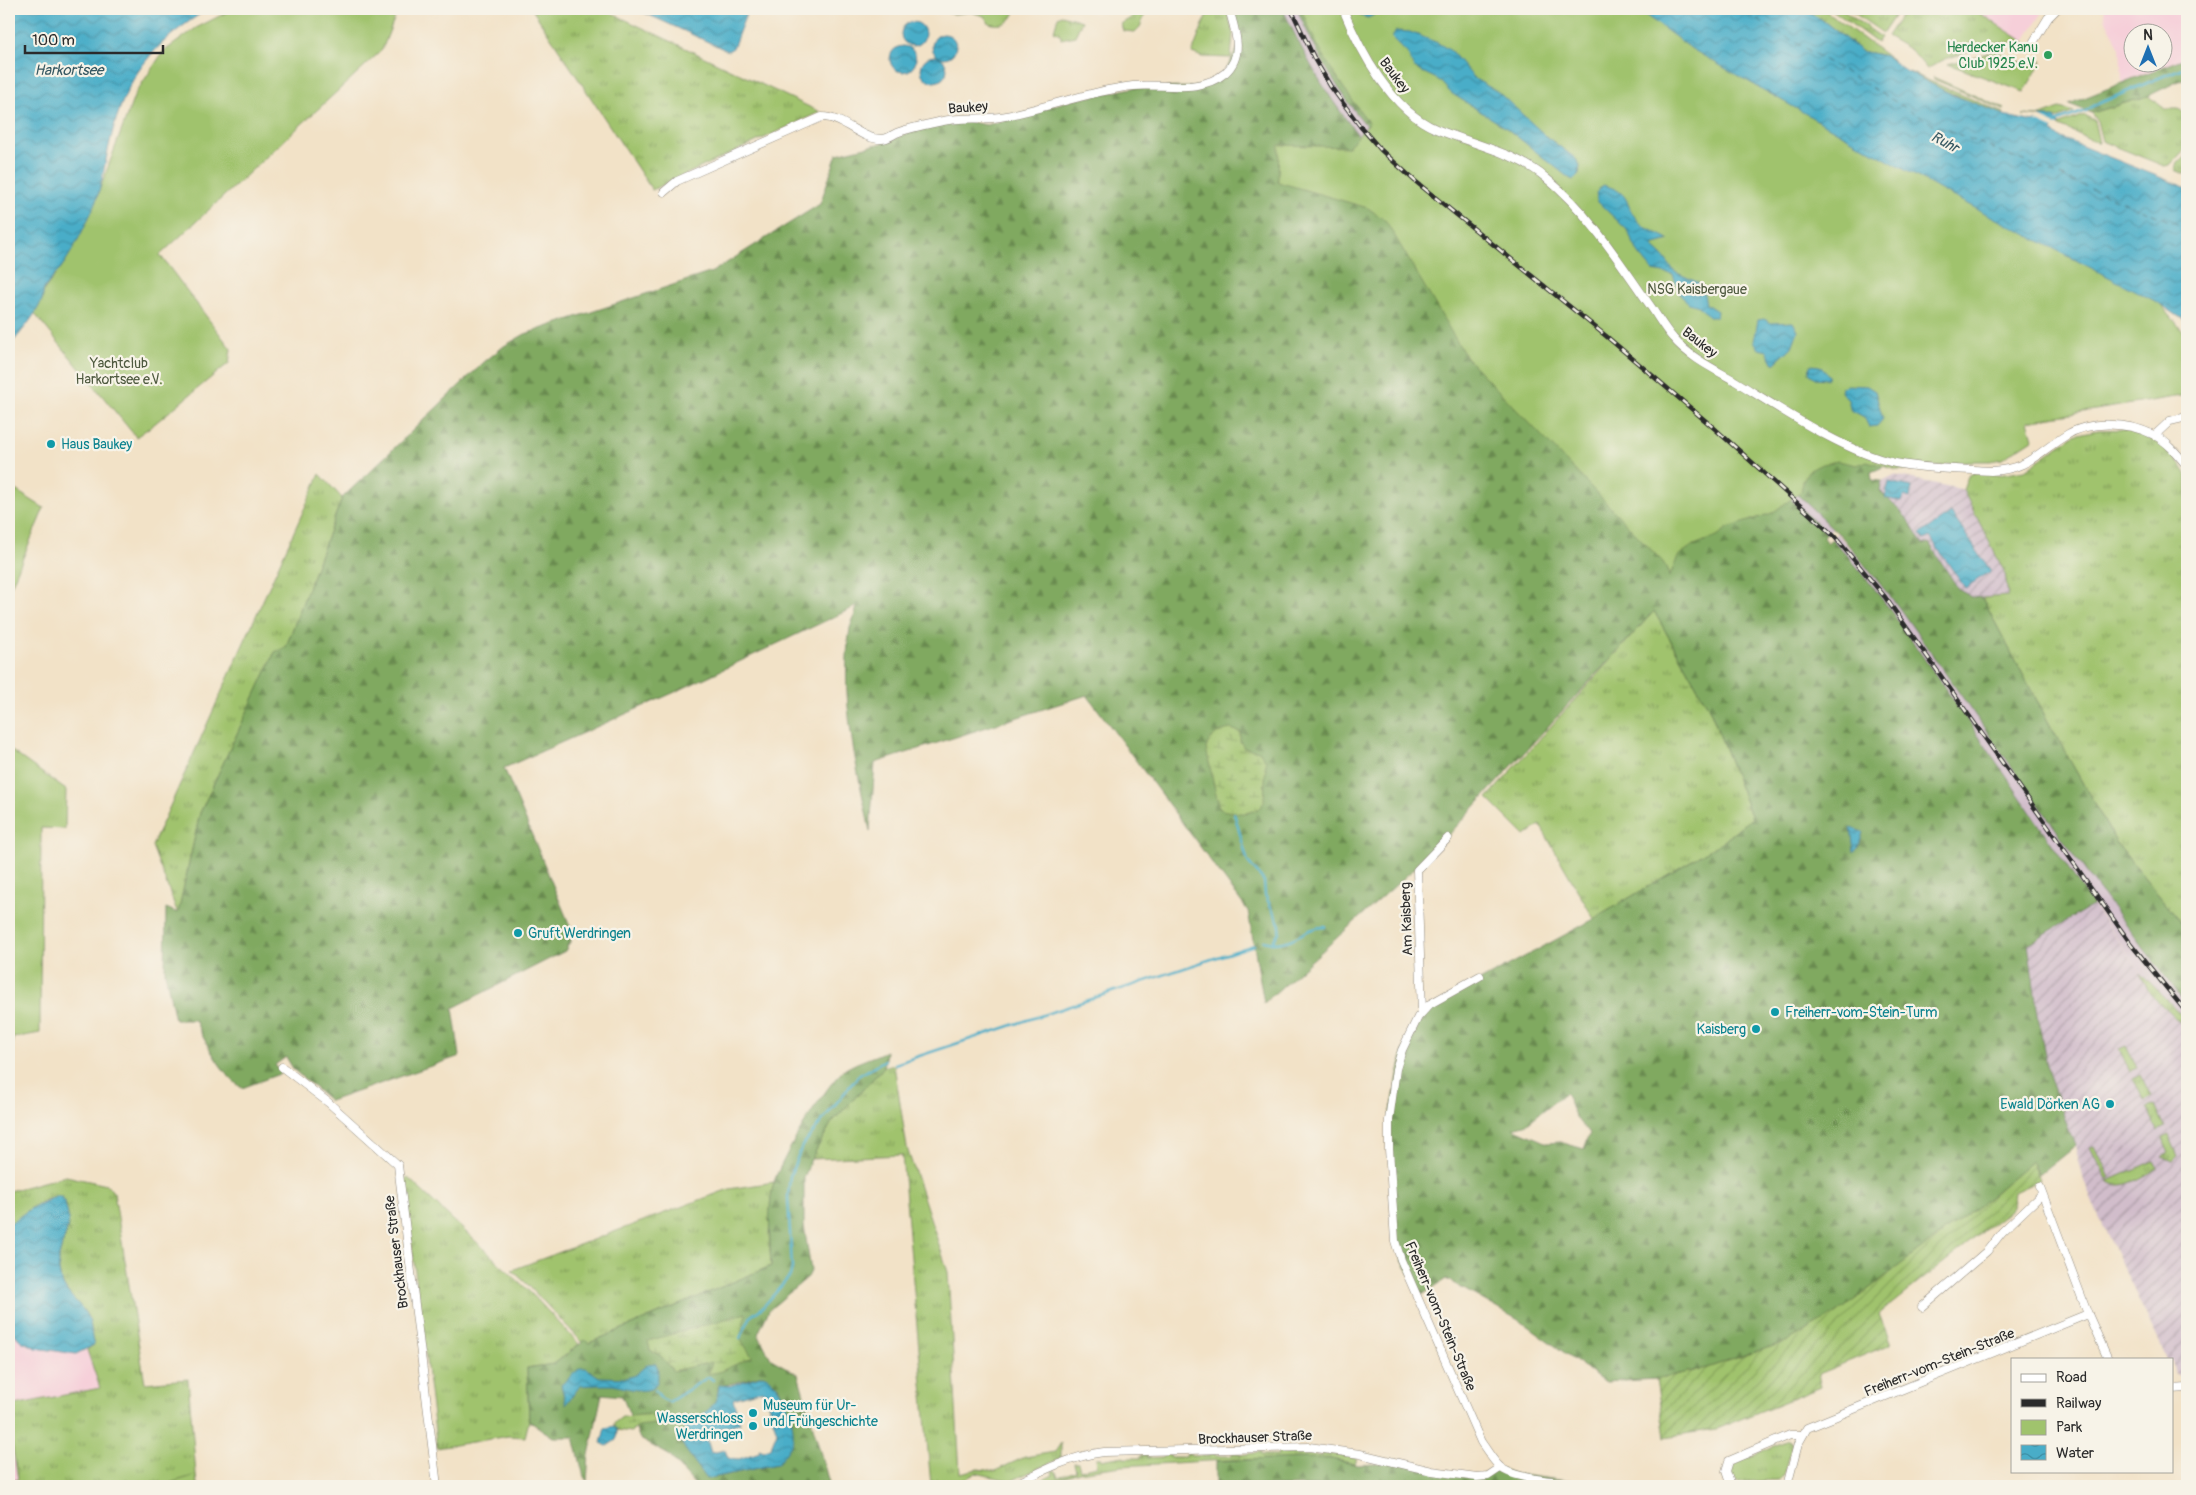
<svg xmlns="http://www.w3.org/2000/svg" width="2196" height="1495" font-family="Pangolin,sans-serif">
<defs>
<pattern id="industrial-furrows" width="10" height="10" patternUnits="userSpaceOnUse" patternTransform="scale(1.25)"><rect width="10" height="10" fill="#d1bdcb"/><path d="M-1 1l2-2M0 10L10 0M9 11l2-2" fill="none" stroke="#aa9aa5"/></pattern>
<pattern id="grass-tufts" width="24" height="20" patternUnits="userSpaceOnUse" patternTransform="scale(1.25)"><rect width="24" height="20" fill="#a0c36d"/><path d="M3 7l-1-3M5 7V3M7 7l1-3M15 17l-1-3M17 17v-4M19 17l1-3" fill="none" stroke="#839f5a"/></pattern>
<pattern id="forest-firs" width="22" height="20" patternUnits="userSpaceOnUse" patternTransform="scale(1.25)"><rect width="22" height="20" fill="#80a960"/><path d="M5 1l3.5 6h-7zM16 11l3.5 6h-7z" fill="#698a4f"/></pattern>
<pattern id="wetland-marsh" width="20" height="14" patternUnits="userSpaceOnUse" patternTransform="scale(1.25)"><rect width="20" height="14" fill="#a0c36d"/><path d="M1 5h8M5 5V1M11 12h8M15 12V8" fill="none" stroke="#839f5a"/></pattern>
<pattern id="garden-furrows" width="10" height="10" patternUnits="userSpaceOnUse" patternTransform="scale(1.25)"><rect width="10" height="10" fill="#a0c36d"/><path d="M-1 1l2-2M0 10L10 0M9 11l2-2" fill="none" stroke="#839f5a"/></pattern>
<pattern id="water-waves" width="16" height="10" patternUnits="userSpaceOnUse" patternTransform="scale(1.25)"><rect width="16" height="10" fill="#49adc8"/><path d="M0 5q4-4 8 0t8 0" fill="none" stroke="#3d8da3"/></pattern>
</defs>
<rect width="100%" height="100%" fill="#f7f3e8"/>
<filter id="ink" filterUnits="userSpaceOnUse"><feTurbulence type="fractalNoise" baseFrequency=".02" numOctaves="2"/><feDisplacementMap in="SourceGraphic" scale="10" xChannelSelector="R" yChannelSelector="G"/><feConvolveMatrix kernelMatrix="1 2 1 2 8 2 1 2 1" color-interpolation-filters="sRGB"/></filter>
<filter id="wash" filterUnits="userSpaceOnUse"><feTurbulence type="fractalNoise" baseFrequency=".0096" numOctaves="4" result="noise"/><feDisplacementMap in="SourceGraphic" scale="20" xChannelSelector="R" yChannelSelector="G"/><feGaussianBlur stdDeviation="1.12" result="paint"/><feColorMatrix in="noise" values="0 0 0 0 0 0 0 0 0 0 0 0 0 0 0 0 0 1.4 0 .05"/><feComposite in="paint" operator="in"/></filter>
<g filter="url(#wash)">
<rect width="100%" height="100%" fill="#f2e2c7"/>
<g fill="#f6cfd9" fill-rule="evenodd">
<polygon points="1973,9 2045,9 2024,41"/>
<path d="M2104,9h83v48l-65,25 -2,-34 -14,-27zM2134,32h30v30h-30z"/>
<polygon points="9,1328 21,1341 76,1354 87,1350 100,1388 9,1406"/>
<polygon points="9,1427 19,1479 9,1482"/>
</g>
<g fill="url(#industrial-furrows)">
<polygon points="1894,475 1965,490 2005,573 2009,596 1982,598 1972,597 1959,590 1929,543 1923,545 1906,517 1880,491 1882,481"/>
<polygon points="2093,905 2140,972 2150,994 2187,1029 2187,1377 2175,1375 2172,1359 2167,1359 2099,1217 2084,1181 2075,1146 2049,1076 2040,1029 2028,944"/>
</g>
<g fill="#d1bdcb">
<polygon points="1283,9 1297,9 1323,65 1362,121 1801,498 1832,528 1829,531 1827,534 1785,494 1371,150 1350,127 1324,90 1307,60"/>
<polygon points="1837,533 1897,605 2097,887 2187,1005 2187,1021 2140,972 1905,630 1867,579 1832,539"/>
</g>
<g fill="url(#grass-tufts)" stroke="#66774c">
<polygon points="532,9 603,9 820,112 652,190"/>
<path d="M940,9h76c-4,13 -13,18 -27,14l-5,-7 -13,-4 -17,2z"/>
<polygon points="1139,9 1147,9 1140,27 1135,32 1123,31 1121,24 1129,19"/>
<polygon points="1209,9 1227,9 1233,34 1231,58 1202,57 1192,53"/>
<polygon points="1801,9 1823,9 1894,61 1881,55 1861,51 1821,19"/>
<polygon points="1831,9 1841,9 1881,37 1877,43"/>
<polygon points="1848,9 1899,9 1883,33"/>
<polygon points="1905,9 1973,9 2026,43 1990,42 1991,45 1945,59 1927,69 1911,50 1887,36"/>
<polygon points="1062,15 1082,21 1075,36 1061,39 1061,35 1054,31 1058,17"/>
<polygon points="1909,72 2004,113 2003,115 1943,90"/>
<polygon points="1933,77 2005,109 2004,110 1934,79"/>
<polygon points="2148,96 2165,109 2179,109 2187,116 2187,147 2170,165 2164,166 2102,141 2097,121 2092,113"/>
<polygon points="2060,108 2074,112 2059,118 2023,115 2038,116"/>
<polygon points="2085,115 2094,120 2099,143 2057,125"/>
<polygon points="2187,154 2187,175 2175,170 2178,163"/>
<path d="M2097,430c9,0 19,-1 28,0 25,3 52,24 62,46v454l-70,-86 -66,-117 -69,-129 26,-2 -3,-23 -42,-83 5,-14 6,-3 26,1 25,-4 49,-35z"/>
<polygon points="320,474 342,498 286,647 275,653 200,813 178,914 152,846"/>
<polygon points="1654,611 1710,710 1752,818 1724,841 1594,919 1540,825 1525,836 1487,798"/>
<polygon points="2140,972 2187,1021 2187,1029 2150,994"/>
<polygon points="2126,1046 2137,1068 2130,1071 2119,1049"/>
<polygon points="894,1065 907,1148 948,1272 960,1473 978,1469 995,1471 1025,1457 1055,1452 1061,1443 1061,1458 1011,1481 976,1473 967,1478 962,1486 931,1486 902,1155 811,1159 832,1122 884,1067"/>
<polygon points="2140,1075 2151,1097 2144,1101 2133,1079"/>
<polygon points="2155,1105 2165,1127 2158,1131 2147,1108"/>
<polygon points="2169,1135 2178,1156 2173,1161 2162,1157 2169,1153 2162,1138"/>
<polygon points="2095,1146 2110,1178 2107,1179 2091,1147"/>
<path d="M2154,1161l4,7c-13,7 -37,25 -50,13z"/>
<path d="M66,1176l41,9 7,8 31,190 43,-4 9,107h-188v-4l9,-3 -9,-52v-21l91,-18 -13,-38 6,-5c-3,-10 0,-19 -6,-29 -9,-16 -25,-23 -28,-45 -4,-30 21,-42 2,-75 -14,-2 -40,20 -52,28v-33z"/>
<polygon points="407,1177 530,1292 579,1344 554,1364 527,1368 529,1421 525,1437 508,1436 437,1448 404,1182"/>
<polygon points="774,1182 769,1233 771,1266 589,1343 582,1342 527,1284 512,1270 729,1189"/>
<polygon points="1788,1440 1792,1444 1783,1476 1779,1480 1739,1482 1732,1478 1732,1464"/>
<polygon points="1284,1451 1285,1454 1306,1452 1307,1454 1322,1456 1323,1453 1357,1458 1355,1464 1331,1459 1226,1460 1122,1466 1079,1472 1038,1486 1031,1486 1053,1475 1052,1471 1055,1470 1058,1477 1076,1471 1074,1463 1078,1463 1080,1470 1097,1466 1096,1458 1101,1458 1101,1460 1124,1456 1124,1458 1141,1458 1141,1455 1147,1455 1148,1458 1163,1457 1164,1455 1170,1455 1170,1457 1186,1457 1186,1454 1192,1454 1192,1456 1209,1456 1209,1454 1215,1453 1215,1456 1232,1456 1232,1453 1239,1453 1240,1455 1261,1452 1261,1455 1278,1455 1278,1452"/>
</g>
<g fill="url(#forest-firs)" stroke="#566a46" fill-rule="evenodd">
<path d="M1233,9h50c23,52 50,98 88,141l414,344 42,39 -4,4 4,6 5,-4c41,42 72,92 106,139 53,75 104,151 155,227l-65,39 12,85 9,47 26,70 -36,29 -7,-14 -44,37 -152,116 -50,28 -79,26 -51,11 -51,3 -83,-60 -76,-43 -24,16 -20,-35 -6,-19 -7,-121 14,-70 27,-42 164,-89 130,-78 28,-23 -42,-108 -56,-99 -220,240 -170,152 -16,-92 -161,-216 -212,68 -5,68c-14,-66 -31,-135 -20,-203 2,-7 6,-15 7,-22l-184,87 -169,75 66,158 1,14 -6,11 -112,57 7,48 -130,45 -36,-31 -8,-13 -11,8 7,8 -40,15c-18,-11 -38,-47 -47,-68h-20l-10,-48 1,-64 12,5 22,-100 75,-161 11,-5 56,-149 141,-135 21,-17 21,-12 187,-62 108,-68 17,-50 53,-13 21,-10 54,-10 22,4 81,-24 64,-13 66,-1 24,-10 17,-31v-13zM1565,1093c5,3 4,9 6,14 5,11 10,19 19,26l-6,16 -24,-7 -13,1 -34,-15 12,-3z"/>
<path d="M1297,9h41l550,456 -17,7 1,8 10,1 -2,10 26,26 17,28 6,-2 30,47 13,7 10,1 69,129 66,117 70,86v75l-90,-118 -200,-282 -55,-68 -41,-39 -108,-94 -324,-275c-31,-37 -53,-76 -72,-120z"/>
<polygon points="2187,57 2187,77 2148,96 2092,113 2069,104"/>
<path d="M886,1051l-2,16 -52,55 -21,37 -7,19v47l7,46 -3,6 -39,33 -11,24 13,25 27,15 32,112h-134l-27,-31 -29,-16 -18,-43 -20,-2 -13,61 -2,26 -3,-4 -10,-40h-21l-24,-16 -2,-53 27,-4 31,-24 4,3 182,-77c-1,-24 -4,-61 3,-84 6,-21 55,-104 73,-114 12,-7 27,-11 39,-17zM763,1375l15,11 13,31 1,26 -15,21 -70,15 -15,-58c13,-8 28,-15 26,-34z"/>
<polygon points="1307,1458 1331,1459 1358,1465 1395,1463 1477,1477 1500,1468 1514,1474 1606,1486 1216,1486 1216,1461"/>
</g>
<g fill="url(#wetland-marsh)" stroke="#66774c">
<path d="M1231,729l9,3v9l4,7 15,3 7,10 -2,41c-8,15 -31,12 -44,7l-2,-5 -12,-56c5,-13 12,-17 25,-19z"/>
<polygon points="746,1313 740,1338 752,1357 719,1372 708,1374 712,1362 673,1371 661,1356 650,1350 648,1341"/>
<polygon points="650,1414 657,1424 637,1426 631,1432 617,1430 614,1426 614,1423 622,1417"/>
</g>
<g fill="#a0c36d" stroke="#66774c">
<polygon points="233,9 398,9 382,50 160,255 231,349 229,363 153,425 136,437 34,313 42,300 44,290 65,262 92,210 135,94 163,52 196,28"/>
<path d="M1301,9h350l506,291 30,36v59l-159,26 5,18 -31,20 -12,2h-23l-50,9h-20l-30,-9 -10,4 -19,-4 -16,3 -14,7 -5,10 -2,11 -29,21 -44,15 -11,8 -25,10 -13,9 -10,22 -2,-9 -5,-7 -196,-204 -80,-136 -18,-13 -90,-26 1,-37 69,2 21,-24c-27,-36 -52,-72 -68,-114z"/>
<polygon points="1995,51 2028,65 2042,61 2024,92 1948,64"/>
<polygon points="9,486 44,508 9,591"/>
<polygon points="9,749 66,790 65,829 41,828 40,1033 13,1038 9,1095"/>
<polygon points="196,1475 197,1486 160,1486"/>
</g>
<polygon fill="url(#garden-furrows)" stroke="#66774c" points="2032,1161 2040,1180 2014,1192 2012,1207 2010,1210 1879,1314 1891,1344 1818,1374 1821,1387 1716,1429 1665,1437 1656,1379 1707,1368 1786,1342 1836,1314 1988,1198"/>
<g fill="url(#water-waves)" stroke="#3a6c7a" fill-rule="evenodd">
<path d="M9,9h199c-57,36 -82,66 -98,133 -6,23 -8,47 -18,69 -8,17 -17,36 -27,51 -6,10 -15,17 -21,27 -1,4 -1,8 -2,11 -7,17 -22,33 -33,47z"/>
<polygon points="636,9 748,9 733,48 728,51"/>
<polygon points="1355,9 1375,9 1374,15 1368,18 1361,16"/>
<polygon points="1637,9 1801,9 1821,19 1861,51 1886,56 1906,71 1953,95 2007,116 2033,122 2039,117 2055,117 2059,124 2052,130 2054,135 2187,188 2187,322 2157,302 1946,193 1728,70 1692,49"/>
<circle cx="913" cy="34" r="12"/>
<polygon points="1396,31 1410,32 1438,43 1451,51 1475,79 1498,92 1547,137 1575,158 1580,165 1579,175 1573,180 1569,178 1505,127 1451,93 1439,80 1414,68 1408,54 1392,38"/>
<circle cx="944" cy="46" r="12"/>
<circle cx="903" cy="59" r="13"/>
<circle cx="934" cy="69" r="13"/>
<path d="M1603,185c31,8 19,19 36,37 9,9 21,11 31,18l-19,5 11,10 13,17 24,11 5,11 2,10 11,7 -1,6h-7l-10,-11 -10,-3 -8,-7 -8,-21 -20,-4 -14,-17 -12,-24 -29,-28 -2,-9z"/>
<polygon points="1764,319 1771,323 1793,322 1798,331 1792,347 1774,364 1767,351 1759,349 1754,341 1758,320"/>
<polygon points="1810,365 1820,366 1829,376 1827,379 1815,378 1809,373"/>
<polygon points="1847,385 1867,386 1875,391 1883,419 1877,426 1869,427 1864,417 1851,410 1848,400 1841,392 1842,387"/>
<polygon points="1889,482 1912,487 1910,498 1904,496 1902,502 1885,498"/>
<polygon points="1951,513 1991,571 1965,588 1930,537 1924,540 1920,534"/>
<polygon points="1851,828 1863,832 1858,848 1854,852"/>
<path d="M56,1196h5c19,33 -6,45 -2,75 3,23 20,29 28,45 6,10 3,19 7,29l-18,9 -40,-6 -15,-7 -12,-13v-104l21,-15z"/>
<path d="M655,1363c3,5 3,9 3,15 -2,22 -34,8 -47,7 -10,0 -22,0 -31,1l-14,18 -5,-19 19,-17h6l13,9 27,1 9,-3 13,-11z"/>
<path d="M763,1375c18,6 32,44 30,63 -1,9 -10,19 -16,26l-70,15 -22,-30 -3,-6 2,-14c17,-17 33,-17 35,-44l10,1zM763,1390l14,42 -6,15 -7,4 -5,-2 1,3 -24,8 -8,-2 -3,-8 -14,3 -6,-21 35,-9 -7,-24z"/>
<polygon points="614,1426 617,1430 616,1440 607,1446 601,1443 605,1428"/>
</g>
<polygon fill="#f2e2c7" points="2037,116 2058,126 2056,130 2035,121"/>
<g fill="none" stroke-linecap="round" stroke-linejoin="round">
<g stroke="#49adc8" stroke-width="2.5">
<polyline points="2055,122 2086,111 2093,106 2187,66"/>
<polyline points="1234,813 1248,862 1264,881 1265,895 1280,925 1279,932 1272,943 1264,941"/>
<path d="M1272,943c26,0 31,-16 53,-16"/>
<polyline points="895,1064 1254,945"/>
<polyline points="740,1338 751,1316 763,1307 790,1276 792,1268 788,1197 790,1176 802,1146 858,1076 885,1060"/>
<polyline points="655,1390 661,1398 669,1402 705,1379 709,1377 713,1380"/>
</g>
<polyline stroke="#365862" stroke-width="1" stroke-dasharray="6 5" stroke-linecap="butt" points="1739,9 1933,124 2187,228"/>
</g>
</g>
<g filter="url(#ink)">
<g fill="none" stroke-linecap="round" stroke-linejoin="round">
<g stroke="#8e8679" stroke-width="9">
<g id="minor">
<path d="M1343,9c17,42 48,101 93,120 36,15 79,23 110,49 42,34 72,82 103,126 8,11 15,24 24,34 16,19 41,31 62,43 44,27 111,72 160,82 31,6 64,6 96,8 37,-2 45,-17 74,-35 25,-16 63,-14 89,-1 13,6 24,20 33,31"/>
<polyline points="2031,46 2048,18 2057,9"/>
<path d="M664,192l13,-11 145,-64c22,0 39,23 60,22 6,0 11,-5 17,-7 14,-5 30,-8 44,-11 19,-4 38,-1 57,-4 45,-8 88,-26 133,-31 30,-3 67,8 92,-13 20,-18 10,-43 4,-64"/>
<polyline points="2155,435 2170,421 2187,417"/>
<path d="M1480,976l-50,28 -12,13 -16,33 -6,19 -7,51v29l6,92 6,19 80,182c6,8 12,19 19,25 15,14 83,17 106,19"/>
<polyline points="1422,1012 1417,870 1448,838"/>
<polyline points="282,1067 329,1103 398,1165 437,1486"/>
<polyline points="2040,1187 2088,1314 2108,1359"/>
<polyline points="1922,1307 1987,1251 2002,1232 2042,1194"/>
<polyline points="2172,1389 2187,1388"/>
<path d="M1012,1486c29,-15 59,-30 92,-34l205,-5 51,7 72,17 45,6 11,-1 12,-8"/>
<polyline points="1731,1486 1726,1471 1729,1461 1790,1435 1801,1435"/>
<polyline points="1787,1486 1798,1444 1807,1428 2088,1314"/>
</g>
</g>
<use href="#minor" stroke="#fff" stroke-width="8"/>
<g stroke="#2b2b2b" stroke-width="4.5">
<polyline id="rail" points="1291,9 1315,60 1331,87 1360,126 1381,150 1415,181 1606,336 1714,428 1834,536 1885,597 2131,944 2187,1013"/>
</g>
<use href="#rail" stroke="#f7f3e8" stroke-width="2.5" stroke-dasharray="8" stroke-linecap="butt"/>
</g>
</g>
<circle fill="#2e9e5b" stroke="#f7f3e8" stroke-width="2" cx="2048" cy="55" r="5"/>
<g fill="#0f9aa8" stroke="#f7f3e8" stroke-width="2">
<circle cx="51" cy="444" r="5"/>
<circle cx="518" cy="933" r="5"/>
<circle cx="1775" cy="1012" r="5"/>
<circle cx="1756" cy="1029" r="5"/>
<circle cx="2110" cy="1104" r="5"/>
<circle cx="753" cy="1413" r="5"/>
<circle cx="753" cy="1426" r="5"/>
</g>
<g text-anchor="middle" stroke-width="4.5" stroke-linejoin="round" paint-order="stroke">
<g font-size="14" fill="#27864d" stroke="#f7f3e8" text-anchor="end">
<text x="2038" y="52">Herdecker Kanu<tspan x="2038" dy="16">Club 1925 e.V.</tspan></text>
</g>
<g font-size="14" fill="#2b2b2b" stroke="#f7f3e8">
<text transform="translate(1395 75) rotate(53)" y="5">Baukey</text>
<text transform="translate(968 107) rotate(-4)" y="5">Baukey</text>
<text transform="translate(1700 342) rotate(38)" y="5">Baukey</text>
<text transform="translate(1406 919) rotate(-92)" y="5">Am Kaisberg</text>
<text transform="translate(396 1252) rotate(-97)" y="5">Brockhauser Straße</text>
<text transform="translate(1441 1316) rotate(67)" y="5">Freiherr-vom-Stein-Straße</text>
<text transform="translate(1939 1362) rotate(-22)" y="5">Freiherr-vom-Stein-Straße</text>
<text transform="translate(1255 1437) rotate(-2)" y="5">Brockhauser Straße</text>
</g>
<g font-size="14" fill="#4e593f" stroke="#f7f3e8">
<text x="1697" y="294">NSG Kaisbergaue</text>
<text x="119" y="368">Yachtclub<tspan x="119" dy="16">Harkortsee e.V.</tspan></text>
</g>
<g font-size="14" fill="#0d838f" stroke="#f7f3e8" text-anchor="start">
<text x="61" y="449">Haus Baukey</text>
<text x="528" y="938">Gruft Werdringen</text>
<text x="1785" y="1017">Freiherr-vom-Stein-Turm</text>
<text x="1746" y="1034" text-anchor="end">Kaisberg</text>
<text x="2100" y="1109" text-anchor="end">Ewald Dörken AG</text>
<text x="763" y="1410">Museum für Ur-<tspan x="763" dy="16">und Frühgeschichte</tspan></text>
<text x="743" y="1423" text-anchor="end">Wasserschloss<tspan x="743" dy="16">Werdringen</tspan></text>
</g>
<g font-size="15" font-style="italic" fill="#365862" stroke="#f7f3e8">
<text x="69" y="75">Harkortsee</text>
<text transform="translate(1945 142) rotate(28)" y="5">Ruhr</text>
</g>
</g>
<rect width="2196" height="1495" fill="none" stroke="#f7f3e8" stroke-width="30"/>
<rect x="2011" y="1358" width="162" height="115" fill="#f7f3e8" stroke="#a5a39c"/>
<rect x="2021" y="1374" width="25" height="8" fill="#ffffff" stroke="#a5a39c"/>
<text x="2056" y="1382" font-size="15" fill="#2b2b2b">Road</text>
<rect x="2021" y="1399" width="25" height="8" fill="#2b2b2b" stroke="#a5a39c"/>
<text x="2056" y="1408" font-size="15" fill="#2b2b2b">Railway</text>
<rect x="2021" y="1420" width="25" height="15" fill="#a0c36d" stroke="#a5a39c"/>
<text x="2056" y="1432" font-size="15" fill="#2b2b2b">Park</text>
<rect x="2021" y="1445" width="25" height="15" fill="url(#water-waves)" stroke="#a5a39c"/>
<text x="2056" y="1458" font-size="15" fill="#2b2b2b">Water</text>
<g transform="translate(2148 48)"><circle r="24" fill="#f7f3e8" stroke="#a5a39c"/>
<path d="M0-4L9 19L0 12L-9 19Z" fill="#1f6fb2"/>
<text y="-8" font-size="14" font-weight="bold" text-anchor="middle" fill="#2b2b2b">N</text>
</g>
<path d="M25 45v8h138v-8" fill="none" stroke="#2b2b2b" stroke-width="2.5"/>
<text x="32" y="45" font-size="15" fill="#2b2b2b" stroke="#f7f3e8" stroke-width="4" paint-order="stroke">100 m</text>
</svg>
